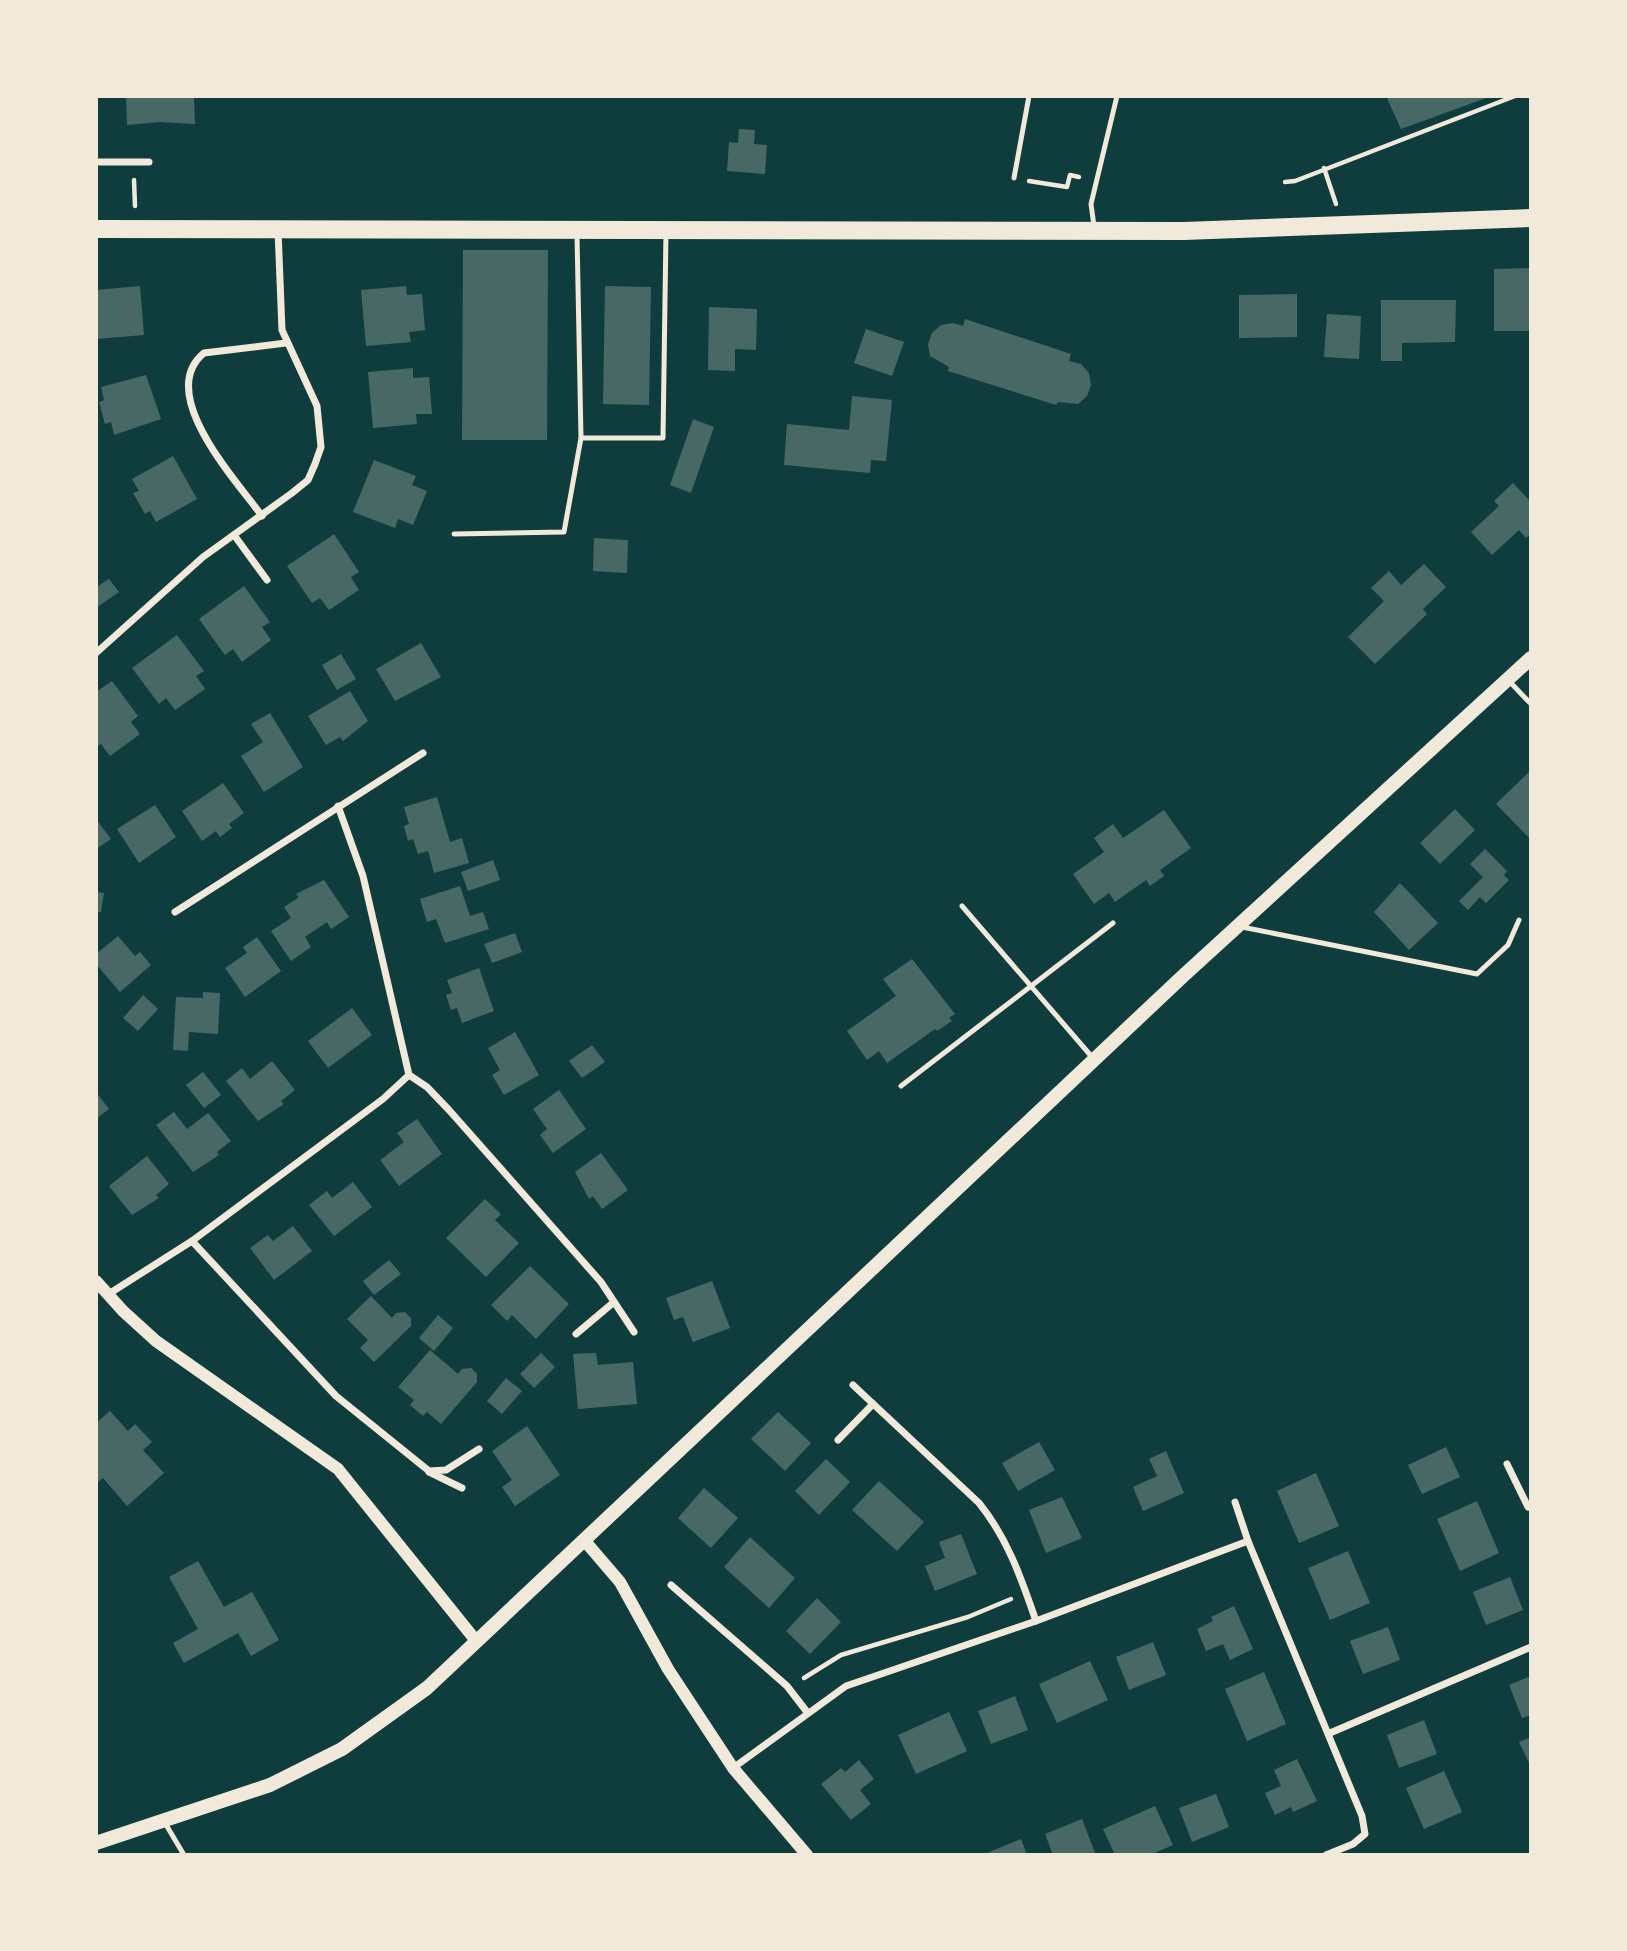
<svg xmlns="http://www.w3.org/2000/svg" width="1627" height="1951" font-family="'Asap Condensed',sans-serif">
<rect width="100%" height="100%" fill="#0f3d3e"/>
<g fill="#486865">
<polygon points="126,96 194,96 195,124 160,122 127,125"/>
<polygon points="1386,96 1489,96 1489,97 1401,129"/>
<polygon points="739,129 755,130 754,144 767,145 765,174 727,171 729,142 738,143"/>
<polygon points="463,250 548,250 547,440 462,440"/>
<polygon points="1531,268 1531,331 1494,331 1494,269"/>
<polygon points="140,286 144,335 97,339 96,290"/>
<polygon points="406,286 407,295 422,294 425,330 409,332 411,342 366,346 361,290"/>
<polygon points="605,286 651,287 649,405 603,404"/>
<polygon points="1297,294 1297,337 1239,338 1239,295"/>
<polygon points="1381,300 1456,300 1455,342 1402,343 1402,361 1381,361"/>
<polygon points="709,307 757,309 756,350 735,349 735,371 708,370"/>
<polygon points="1327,314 1361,316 1359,359 1324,357"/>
<polygon points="965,319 1071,354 1069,361 1081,364 1089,373 1091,385 1087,396 1078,404 1058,402 1056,405 948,371 949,367 930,356 928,344 932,333 941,325 953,323 963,326"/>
<polygon points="866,329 904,342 892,376 854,363"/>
<polygon points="413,368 413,378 429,377 432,414 416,414 417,424 373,428 368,372"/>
<polygon points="146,375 161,419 114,435 111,422 105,424 99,402 104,400 101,387"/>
<polygon points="852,396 892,400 886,461 871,460 870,473 784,465 787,424 849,430"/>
<polygon points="693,419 714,427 691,493 670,485"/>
<polygon points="173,456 197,499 156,522 150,511 145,514 133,493 139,491 132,479"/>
<polygon points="374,460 416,476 412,485 427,491 413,525 398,519 395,528 353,512"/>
<polygon points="1513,483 1531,502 1531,534 1526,538 1519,530 1492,555 1471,532 1499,506 1494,501"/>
<polygon points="334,534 359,572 351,577 359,590 329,610 320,598 312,603 287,566"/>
<polygon points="594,538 628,540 627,573 593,571"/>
<polygon points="1424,564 1446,587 1423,609 1427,614 1375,664 1348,637 1384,601 1371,588 1389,571 1401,585"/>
<polygon points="109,579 119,592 96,608 96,583 98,586"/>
<polygon points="244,586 270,622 262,627 271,640 242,662 233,649 225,655 199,619"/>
<polygon points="177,635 204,671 196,676 205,689 175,710 166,698 159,704 132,668"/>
<polygon points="421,643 441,677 395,701 376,669"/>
<polygon points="341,654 356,679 337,690 322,665"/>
<polygon points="112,681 138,716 131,722 140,734 110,756 101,744 96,747 96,692"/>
<polygon points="350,691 368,721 343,741 340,737 326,745 308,716"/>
<polygon points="270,713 303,767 264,792 241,756 263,742 251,724"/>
<polygon points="1531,770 1531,840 1496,804"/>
<polygon points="223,783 244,813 229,824 232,828 220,837 216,831 202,841 182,811"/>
<polygon points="437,797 450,842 462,838 469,863 434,873 428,851 418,854 413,839 408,841 404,826 409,824 404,807"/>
<polygon points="155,805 176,837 139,863 117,829"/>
<polygon points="1455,809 1475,830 1440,864 1420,843"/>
<polygon points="1164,810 1191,848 1160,870 1164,876 1150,886 1146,880 1115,902 1109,893 1094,904 1073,874 1104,852 1094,838 1113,824 1123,838"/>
<polygon points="96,819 111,839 96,849"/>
<polygon points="1485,849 1507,871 1504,875 1509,880 1486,903 1480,897 1468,910 1459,901 1483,877 1470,864"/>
<polygon points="493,860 500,880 468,891 461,872"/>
<polygon points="324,880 349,917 331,929 327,922 305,937 311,947 291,961 271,931 291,918 284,907 299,897 296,894"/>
<polygon points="1400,883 1438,923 1409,950 1374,912"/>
<polygon points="460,886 470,916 483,912 489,929 445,943 436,919 427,922 420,899"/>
<polygon points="96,892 104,893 101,912 96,912"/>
<polygon points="515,933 522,952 492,963 484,944"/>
<polygon points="118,936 135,956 140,952 151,965 120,992 96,964 96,954"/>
<polygon points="257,937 281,971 245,997 225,968 247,953 243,947"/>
<polygon points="912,959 955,1014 949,1018 952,1021 937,1031 935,1029 887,1063 879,1051 867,1060 847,1031 896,996 883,979"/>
<polygon points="479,968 494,1011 462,1023 457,1008 451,1010 446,995 452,993 447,980"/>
<polygon points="203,992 220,993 218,1034 189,1032 188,1051 173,1050 176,997 203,998"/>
<polygon points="143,995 158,1009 138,1031 123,1018"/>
<polygon points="352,1008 372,1035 328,1068 308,1041"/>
<polygon points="515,1032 539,1075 504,1095 492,1075 500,1070 488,1048"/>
<polygon points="592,1045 605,1062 582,1078 569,1061"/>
<polygon points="272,1061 295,1090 281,1101 284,1104 258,1121 226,1081 242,1068 250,1079"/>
<polygon points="203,1072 221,1095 204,1108 186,1085"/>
<polygon points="559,1090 586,1129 553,1153 540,1135 547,1129 533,1109"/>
<polygon points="96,1092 109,1109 96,1119"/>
<polygon points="174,1112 187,1129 208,1113 231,1141 217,1152 219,1155 193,1172 156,1125"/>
<polygon points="417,1119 442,1154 399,1186 380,1160 404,1142 397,1133"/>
<polygon points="601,1153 628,1190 602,1209 593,1196 589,1199 575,1172"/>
<polygon points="147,1156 169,1184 156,1195 159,1198 132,1215 109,1186"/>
<polygon points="353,1182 372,1207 334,1236 309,1205 327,1191 332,1198"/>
<polygon points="485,1199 501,1214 495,1220 519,1243 486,1277 446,1238"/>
<polygon points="293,1226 312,1251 274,1280 250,1248 268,1235 273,1241"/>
<polygon points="389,1260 401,1274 374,1295 363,1281"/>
<polygon points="530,1266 569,1304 536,1339 512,1315 507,1321 491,1305"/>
<polygon points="712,1281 730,1328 693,1342 683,1317 674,1320 666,1298"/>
<polygon points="371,1296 392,1318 396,1313 405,1312 411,1318 411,1326 374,1362 360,1348 368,1340 347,1319"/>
<polygon points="438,1315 453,1328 434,1351 419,1338"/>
<polygon points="430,1350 458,1374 462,1369 471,1368 477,1374 477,1382 441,1424 427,1412 423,1416 410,1405 414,1400 398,1387"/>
<polygon points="541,1353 555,1367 534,1388 520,1374"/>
<polygon points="596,1353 598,1365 633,1362 637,1404 578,1409 573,1354"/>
<polygon points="506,1378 522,1391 502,1414 487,1401"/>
<polygon points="110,1411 128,1431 135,1424 152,1442 143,1450 164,1473 127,1506 103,1478 96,1484 96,1423"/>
<polygon points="778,1412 811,1443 785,1471 751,1439"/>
<polygon points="527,1426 560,1475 515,1506 502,1487 512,1480 492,1451"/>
<polygon points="1039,1442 1055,1470 1018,1491 1002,1463"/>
<polygon points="1446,1447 1460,1477 1422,1494 1408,1465"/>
<polygon points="1166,1451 1184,1493 1143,1511 1133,1487 1157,1476 1149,1459"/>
<polygon points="826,1459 850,1482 819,1515 795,1491"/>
<polygon points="1316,1473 1339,1526 1299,1543 1277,1491"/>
<polygon points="879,1481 924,1522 897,1551 852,1510"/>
<polygon points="704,1488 738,1518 711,1548 678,1518"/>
<polygon points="1062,1497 1082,1538 1046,1553 1029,1510"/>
<polygon points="1477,1501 1499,1553 1460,1571 1437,1519"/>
<polygon points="961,1534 977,1574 935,1591 925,1566 945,1558 939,1542"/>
<polygon points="750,1537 795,1578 769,1608 724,1567"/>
<polygon points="1348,1551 1370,1603 1330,1620 1308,1568"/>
<polygon points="198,1561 224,1607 252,1592 279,1640 251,1656 238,1633 184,1663 173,1643 198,1629 169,1577"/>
<polygon points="1510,1577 1523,1610 1486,1625 1473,1592"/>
<polygon points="817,1598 841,1622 810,1654 786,1631"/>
<polygon points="1234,1606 1253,1649 1230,1660 1223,1644 1206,1651 1197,1629 1213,1621 1211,1617"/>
<polygon points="1388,1627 1400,1660 1363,1674 1350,1641"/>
<polygon points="1153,1642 1166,1675 1129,1690 1116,1657"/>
<polygon points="1090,1661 1108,1700 1057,1723 1039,1684"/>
<polygon points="1264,1672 1286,1724 1247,1741 1225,1689"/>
<polygon points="1531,1676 1531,1715 1522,1718 1509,1685"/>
<polygon points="1015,1696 1028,1730 991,1744 978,1711"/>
<polygon points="949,1712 967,1751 916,1774 898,1735"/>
<polygon points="1424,1720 1437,1754 1399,1768 1387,1735"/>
<polygon points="1531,1737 1531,1767 1519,1742"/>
<polygon points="1297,1759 1317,1801 1293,1812 1291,1807 1275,1815 1265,1793 1281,1786 1274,1770"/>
<polygon points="859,1760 874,1779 860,1790 871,1804 851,1820 821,1784 841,1768 845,1772"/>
<polygon points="1444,1771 1462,1812 1424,1829 1406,1788"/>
<polygon points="1216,1794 1229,1827 1192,1842 1179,1808"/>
<polygon points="1155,1806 1173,1845 1150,1855 1115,1855 1103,1829"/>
<polygon points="1082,1819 1095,1853 1053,1855 1045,1834"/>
<polygon points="1021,1839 1027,1855 982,1855"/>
</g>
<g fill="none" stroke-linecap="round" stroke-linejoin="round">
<g stroke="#f1e9da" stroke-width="4.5">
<polyline points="1324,168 1336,204"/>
<polyline points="134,180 135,206"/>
<polyline points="1029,181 1067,187 1070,175 1079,177"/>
<polyline points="1285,182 1295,181 1515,96"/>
<polyline points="804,1678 841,1655 968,1617 1011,1599"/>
</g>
<g stroke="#f1e9da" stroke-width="5">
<polyline points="1014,178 1029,96"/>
<polyline points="1094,226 1091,204 1117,96"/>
<polyline points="577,235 581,438 663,438 666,231"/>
<polyline points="454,534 564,532 581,438"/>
<polyline points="1510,682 1531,704"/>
<polyline points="962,906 1092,1057"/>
<polyline points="1242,927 1477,974 1508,945 1519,920"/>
<polyline points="901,1086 1113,923"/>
<polyline points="165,1823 184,1855"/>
</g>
<g stroke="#f1e9da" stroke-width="7">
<polyline points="96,162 149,162"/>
<path d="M262,516c-27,-37 -107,-123 -58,-163l82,-10"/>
<polyline points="234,535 267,580"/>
<polyline points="96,653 203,557 292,493 308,480 315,464 321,447 317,406 282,330 278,230"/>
<polyline points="175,912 423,753"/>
<polyline points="409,1075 427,1087 449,1110 601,1282 634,1332"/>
<polyline points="192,1241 336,1396 429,1471 446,1470 479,1449"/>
<polyline points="107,1295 192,1241 383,1099 409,1075 363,876 338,806"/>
<polyline points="576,1334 614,1302"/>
<path d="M853,1385l126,118c29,36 42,75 57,118"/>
<polyline points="838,1440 873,1404"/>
<polyline points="1507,1464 1528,1507"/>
<polyline points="429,1472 462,1488"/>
<polyline points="1235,1502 1248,1541"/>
<polyline points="671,1585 787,1686 807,1712"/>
<polyline points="1330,1733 1531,1647"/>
<polyline points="733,1768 846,1686 1036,1621 1248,1541 1362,1816 1365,1834 1353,1844 1326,1855"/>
</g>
<g stroke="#f1e9da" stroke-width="12">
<polyline points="96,1281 123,1311 156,1341 338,1469 477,1642"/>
<polyline points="584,1540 620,1582 668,1669 733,1768 807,1855"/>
</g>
<polyline stroke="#f1e9da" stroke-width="14" points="96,1843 270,1785 342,1749 427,1688 1183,976 1531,658"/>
<polyline stroke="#f1e9da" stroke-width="18" points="96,229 1184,231 1531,218"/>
</g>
<rect width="1627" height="1951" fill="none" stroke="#f1e9da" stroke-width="196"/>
</svg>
